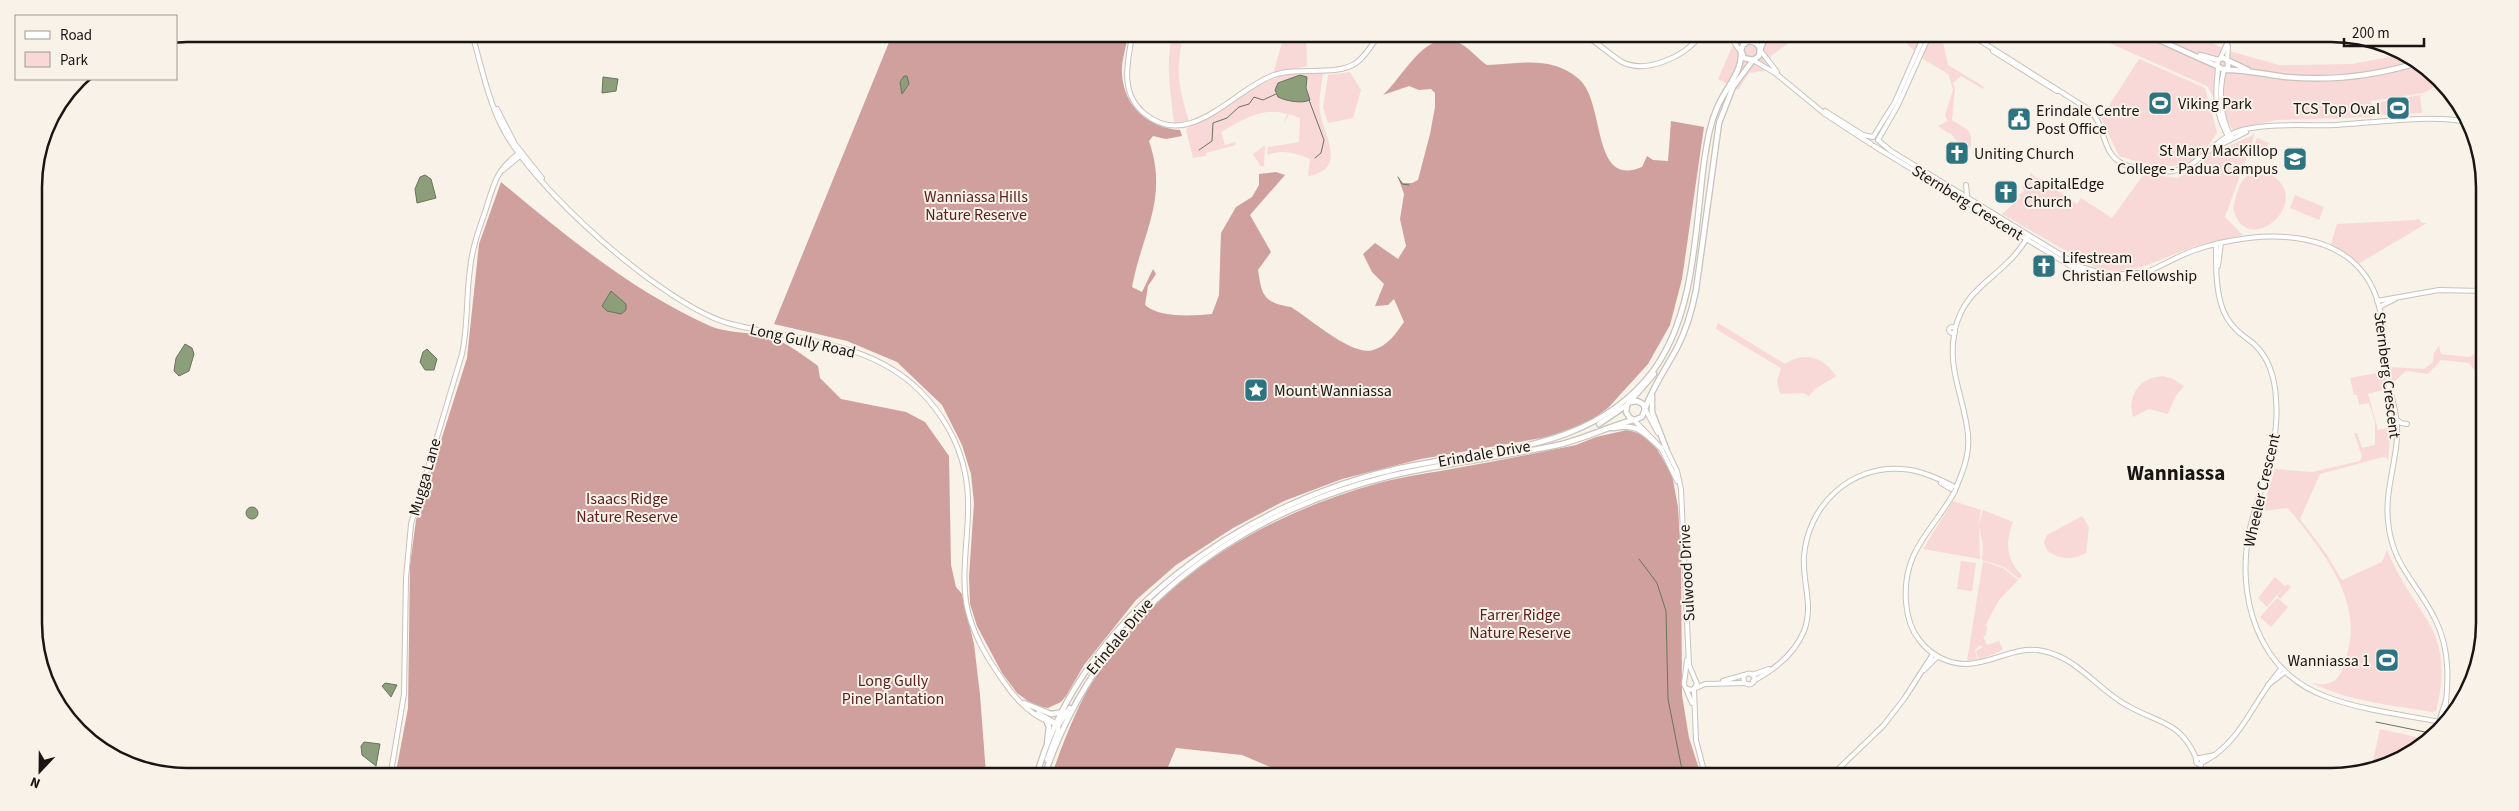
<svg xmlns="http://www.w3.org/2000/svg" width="2519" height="811" font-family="'Source Sans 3',sans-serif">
<rect width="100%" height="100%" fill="#f8f2e9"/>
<g fill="#f8d9d7">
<path d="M1172,36h11c-8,38 -4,50 6,86l-15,1c-3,-29 -9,-58 -2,-87z"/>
<polygon points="1284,36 1306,36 1307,66 1273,74"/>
<polygon points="1736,38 1795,38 1771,56 1764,71 1749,73 1738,90 1718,79"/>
<path d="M1908,38h34l6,27 36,22 -1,2 -22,-13 -8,7 2,6 -3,31c15,10 22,9 18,28l-14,-8 -7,-9 1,3 -12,-8 10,-5 -3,-5 8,-27 -5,-15 -25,-15 -19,-18z"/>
<polygon points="2098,38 2205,39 2226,50 2279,65 2352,64 2405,54 2417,60 2444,83 2423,93 2371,101 2373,117 2277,120 2233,130 2207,86"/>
<path d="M2139,59l66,29 12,44c-24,45 -56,37 -98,24l-18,-38z"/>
<path d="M1296,72l27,1c-1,13 -5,26 -3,39 3,23 29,57 -12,64l2,-17c-15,-6 -28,-10 -43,-4l1,-8 31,-5 1,-24 -11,-4 -5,10 3,-10c-25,-8 -45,6 -66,18l4,13 10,-3 1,3 -30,8v3l-13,2 -7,-28c3,-6 13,-8 19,-11 30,-18 56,-40 91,-47z"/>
<polygon points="1350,72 1361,90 1353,118 1328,123 1323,107 1328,75"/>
<polygon points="2420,95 2422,113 2375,115 2375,103"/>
<path d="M2255,134l-30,83 18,18c-17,4 -36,7 -53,13 -31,11 -58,29 -92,21l-96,-55 18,-16 -1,-3 5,-4 -2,-5 7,-6 2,-7 5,5h3l38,26 4,-6 31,20 32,-44 34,4 32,-23z"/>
<polygon points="2257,138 2269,143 2264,155 2252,150"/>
<polygon points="1265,145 1264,166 1261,167 1253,154"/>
<path d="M2264,171c58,25 -16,90 -30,40 -1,-5 1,-10 2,-15 5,-17 10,-23 28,-25z"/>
<polygon points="2295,195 2324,207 2319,220 2290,208"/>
<polygon points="2418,218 2422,223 2427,223 2358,264 2331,244 2337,224 2416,220"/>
<path d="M1718,323l67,41c18,-13 39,-7 51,12l-21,13 -6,7 -6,-3 -23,1 -3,-13 4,-13 -65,-39z"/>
<path d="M2480,335h1v43l-12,-15 -28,-3 -13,14 -22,-3 -20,18 -18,5 10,36 9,-2 -1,-9h3l2,4 -3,39 -1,-4 -4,-1 -63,17 -20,45 25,33 17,28 40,-18 5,-12c27,67 70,77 49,161l-4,1c-41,-7 -86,-11 -124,-31 10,5 23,5 31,-5 4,-6 6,-14 8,-22 17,-55 -27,-106 -59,-146l-26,3 13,-42 37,3 48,-11 2,-5 -8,-23h3l5,15 13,-3v-23l-6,-19 -10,2 -2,-10h-3l-4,-17 32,-6 8,-5 34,2 9,-7 1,-9 5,-7 2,8 28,3 9,-5z"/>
<path d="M2163,376l10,3 11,7 -9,11 -7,17 -19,-5 -16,8c-6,-22 7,-40 30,-41z"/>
<path d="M1953,501l28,9 -3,16 5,-16 30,12c-8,19 -7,38 9,53l-3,4 -15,-12 -22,-7 1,-14 -4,-20 1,33 -57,-10z"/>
<path d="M2082,516l7,11 -3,26c-13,7 -27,7 -39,-3l-3,-8 3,-7z"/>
<polygon points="1961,561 1976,563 1972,591 1957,589"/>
<polygon points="1983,561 2003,568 2018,580 1999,600 1985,626 1974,625 1987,626 1986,636 1983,636 1987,645 1999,641 2003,650 1979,660 1976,651 1983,647 1980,645 1975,650 1977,659 1967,661"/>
<polygon points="2275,577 2285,586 2288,584 2291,587 2280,599 2277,596 2281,590 2267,607 2258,598"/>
<polygon points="2277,598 2288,607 2271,627 2260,617"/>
<path d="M2380,729l50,11c-14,15 -38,25 -59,30z"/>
</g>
<g fill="#cfa09d">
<path d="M892,35l236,1c-2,12 -7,26 -6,38 2,33 27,54 58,56l2,6 -16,3 -13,-3 -4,5c20,58 -7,92 -17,146l10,5 11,-23 3,5 -8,12 -3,19c14,13 48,11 67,9l7,-19 2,-62 15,-26 16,-10 7,-12v-11l17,-2 9,3 -35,40 21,37 -13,18c4,26 5,32 33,37 18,11 62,50 82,43 15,-4 23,-17 31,-28l-10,-23 -6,6 -13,1 9,-22 -12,-12 -9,-18 12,-11 23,16 8,-13 -6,-27 4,-25 -6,-17 5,6h9l6,-3 12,-46 5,-27v-14l-4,-4 -12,1 -10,-4 -26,9c20,-17 45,-73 80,-50 9,6 15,14 24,20 33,-1 64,-10 92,14 27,24 12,110 63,88l5,-11 6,4 15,1 3,-40 33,6 -22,152 -12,46 -22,39 -40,44 -19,14 -42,15 -126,22 -79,20 -58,22 -51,27 -57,37 -40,35 -52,65 -18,31 -5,6 -13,6 -13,-2 -18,-13 -15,-20 -25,-47 -7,-22 -1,-27 5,-74 -3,-29 -9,-29 -20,-40 -45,-43 -50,-21 -73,-17z"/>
<path d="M501,182c65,54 131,109 209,144 16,7 38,6 56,10 19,5 37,19 52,30l2,12 21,21 65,13 19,10 24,34 2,109 5,22 6,7 12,50 6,51 6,79 -590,-2 12,-64 2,-143 6,-45 51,-162 12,-114z"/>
<path d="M1627,430l11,3 10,6 9,10 15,26 6,32 3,49 1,139 7,43 12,37h-412l-47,-20 -66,-7 -11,26h-113c13,-36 26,-71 47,-103 64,-97 170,-158 280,-188 26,-7 52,-10 78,-15 40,-7 80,-15 119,-23l20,-8z"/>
</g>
<g fill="#8c9e7a" stroke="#69755b">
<path d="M1300,75l7,2 -1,11 4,12c-8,4 -24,1 -32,-3l-3,-7 3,-7z"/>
<polygon points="904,76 907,76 909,84 902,94 900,82"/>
<polygon points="603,77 618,79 616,91 602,93"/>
<polygon points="425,175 431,179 436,198 417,203 415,189 420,177"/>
<polygon points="611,291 626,304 626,310 621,314 607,311 602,306"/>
<polygon points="185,344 192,348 194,354 189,371 179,376 174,371 176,358"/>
<polygon points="427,349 437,359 434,370 425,370 420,362 423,352"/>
<circle cx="252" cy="513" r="6"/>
<polygon points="385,683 397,685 391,697 382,686"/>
<polygon points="364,742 380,744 376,766 362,755 361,746"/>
</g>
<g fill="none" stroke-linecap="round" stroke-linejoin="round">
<g stroke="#69755b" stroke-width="1">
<polyline points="1309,100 1324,140 1321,153 1315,158"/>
<polyline points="1199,150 1212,141 1213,123 1227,118 1239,107 1249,104 1254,97 1263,100 1276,94"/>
<polyline points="1398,177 1402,184 1409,185"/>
<polyline points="1639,559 1657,583 1666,611 1668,699 1683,775"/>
<polyline points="2376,722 2435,734"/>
</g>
<g stroke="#c8c2ba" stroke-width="6">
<g id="secondary">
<path d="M472,34c9,30 15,62 29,91 29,61 164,182 230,199 66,17 138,16 189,67 22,22 39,51 45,82 9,43 -5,86 1,129 5,30 21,56 38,80 12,18 31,38 53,42"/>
<path d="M1132,36c-5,28 -12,58 13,78 45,37 89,-25 129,-39 25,-9 62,2 82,-12 10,-7 15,-18 22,-26"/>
<path d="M1587,37c13,7 23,18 35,25 24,12 62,-5 77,-25"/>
<polyline points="1731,38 1741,52"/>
<polyline points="1741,38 1749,41"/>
<path d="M1976,38l112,71c19,15 12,44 35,55 9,4 20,6 29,7 50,7 54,-33 94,-42 30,-6 60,-3 90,-4 36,-2 97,-11 129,-3"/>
<polyline points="1760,50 1777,72"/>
<polyline points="1993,51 2057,91"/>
<polyline points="2220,59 2229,39"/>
<polyline points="1753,60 1775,73 1825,114 1871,144"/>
<polyline points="2227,61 2228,46"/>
<path d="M2218,68c-3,31 -4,43 12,72"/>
<path d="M2224,70c-6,24 -4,45 7,67"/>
<polyline points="497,109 515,144 542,178"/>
<polyline points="1825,111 1863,135 1873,137"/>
<polyline points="1873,137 1895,102 1923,38"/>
<polyline points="1878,140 1891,151 2081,267 2108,275 2139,273"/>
<polyline points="1878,140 1898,105 1928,38"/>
<path d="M1874,146l195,119c17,10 36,16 56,13 25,-3 46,-20 70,-28 65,-22 166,-26 185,60 4,18 3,36 5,55 3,25 14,48 12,73 -2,28 -12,55 -9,83 4,45 29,61 47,98 17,33 13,68 9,104"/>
<polyline points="2214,148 2246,132"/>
<polyline points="503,170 521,155"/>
<polyline points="1966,185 1967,195"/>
<path d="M2216,244c0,23 -1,54 11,74 7,12 17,18 27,26 16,15 21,34 22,55 4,46 -15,85 -26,129 -15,67 7,144 77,169 37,14 80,18 118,26"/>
<polyline points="2218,266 2221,243"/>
<polyline points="2377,301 2439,290 2482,291"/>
<polyline points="2379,307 2395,299"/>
<circle cx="1952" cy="330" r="3"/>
<path d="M1955,329c9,-35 30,-44 53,-67 8,-7 14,-16 20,-25"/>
<path d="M1955,331c-9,36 10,69 13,104 2,19 -5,36 -12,53"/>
<polyline points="1645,409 1658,433"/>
<polyline points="2396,419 2401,423 2407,424"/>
<polyline points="1634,420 1661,448 1677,481"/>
<polyline points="1665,446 1677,471 1681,489 1689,665 1697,684 1693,690 1687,689"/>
<polyline points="1941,483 1951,489"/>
<path d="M1955,491c-22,40 -53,59 -49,111 1,14 5,28 14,39 11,14 28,23 46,23 27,0 48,-19 77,-13 35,7 55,39 85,55 32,18 53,15 69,54"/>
<polyline points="1687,660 1684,684 1692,703"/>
<polyline points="1924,670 1937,657"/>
<circle cx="1749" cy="679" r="5.5"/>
<polyline points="1752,675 1769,669"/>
<polyline points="1723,681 1744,675"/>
<path d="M1753,681c21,-11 42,-28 51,-50 10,-26 -2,-49 0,-75 4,-51 47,-91 98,-87 18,1 35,9 51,17"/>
<polyline points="2268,685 2285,672"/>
<polyline points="1696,688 1705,684 1745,683"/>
<polyline points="1694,689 1696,740 1705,775"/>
<polyline points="1038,713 1057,724"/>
<polyline points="2439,722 2446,700"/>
<polyline points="2200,758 2215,755"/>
<circle cx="2199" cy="761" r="3"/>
<path d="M391,772l13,-78 2,-116 5,-54 51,-170c6,-28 4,-57 8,-85 2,-21 9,-40 16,-60 8,-26 11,-41 35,-57"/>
<polyline points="1831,776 1883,726 1904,699 1933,654"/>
<path d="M2200,777l1,-14c41,-19 52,-64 81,-95"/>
</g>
</g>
<g stroke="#c8c2ba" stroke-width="7">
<g id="primary">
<polyline points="2157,39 2217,66"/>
<polyline points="1749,41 1756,43 1760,48 1759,56 1753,60 1744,58 1741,50 1743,45 1752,38"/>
<polyline points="1760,50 1765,38"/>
<polyline points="2200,55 2218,60"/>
<polyline points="2228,62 2228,67 2224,70 2217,66 2218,60 2223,58 2248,70"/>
<path d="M2225,70c21,-1 41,5 61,7 46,4 90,-1 134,-15"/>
<polyline points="1652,396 1652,412 1666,448"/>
<polyline points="1627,406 1626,412 1630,418 1634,420 1642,417 1645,409 1643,404 1637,401 1631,402"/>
<path d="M1645,409c8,-23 22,-42 33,-63 9,-18 14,-36 18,-56l23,-167 14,-36 20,-27"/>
<polyline points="1599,424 1627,405 1654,374"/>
<path d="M1613,428c27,-5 30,5 48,20"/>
<polyline points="1024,703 1051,714 1064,712"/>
<polyline points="1046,720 1049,727 1047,743"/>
<polyline points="1059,724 1070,708"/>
<polyline points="1047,760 1058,731 1058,725"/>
<path d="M1037,774c46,-160 207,-272 363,-306 91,-20 191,-15 253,-97 42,-57 42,-140 51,-209 3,-18 5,-36 13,-54 7,-18 25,-35 24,-55"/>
<path d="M1045,774c54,-159 186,-259 345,-298 55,-13 112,-19 168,-31 26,-6 49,-18 75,-25"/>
</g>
</g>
<use href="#secondary" stroke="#fff" stroke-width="4"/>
<use href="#primary" stroke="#fff" stroke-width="4.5"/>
</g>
<defs>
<g id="stadium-square" transform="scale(1.25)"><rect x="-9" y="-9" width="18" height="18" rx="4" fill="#2d7480" stroke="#f8f2e9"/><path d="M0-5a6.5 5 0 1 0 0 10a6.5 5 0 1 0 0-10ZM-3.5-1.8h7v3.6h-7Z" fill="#fff"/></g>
<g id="civic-square" transform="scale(1.25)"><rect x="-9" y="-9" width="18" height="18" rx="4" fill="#2d7480" stroke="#f8f2e9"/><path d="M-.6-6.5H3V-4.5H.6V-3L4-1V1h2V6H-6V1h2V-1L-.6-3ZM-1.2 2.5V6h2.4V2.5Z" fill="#fff"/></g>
<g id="church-square" transform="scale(1.25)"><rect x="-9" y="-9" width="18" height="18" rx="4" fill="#2d7480" stroke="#f8f2e9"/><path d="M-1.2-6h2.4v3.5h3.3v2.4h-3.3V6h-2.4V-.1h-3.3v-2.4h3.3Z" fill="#fff"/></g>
<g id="university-square" transform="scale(1.25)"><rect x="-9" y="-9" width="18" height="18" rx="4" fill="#2d7480" stroke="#f8f2e9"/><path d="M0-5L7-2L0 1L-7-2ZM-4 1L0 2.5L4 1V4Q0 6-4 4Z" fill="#fff"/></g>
<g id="sight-square" transform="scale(1.25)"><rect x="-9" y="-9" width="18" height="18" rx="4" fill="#2d7480" stroke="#f8f2e9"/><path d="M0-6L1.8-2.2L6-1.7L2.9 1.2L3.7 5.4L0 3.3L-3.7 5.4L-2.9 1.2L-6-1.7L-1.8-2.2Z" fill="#fff"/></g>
</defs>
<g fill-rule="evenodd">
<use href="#stadium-square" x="2160" y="103"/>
<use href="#stadium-square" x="2398" y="108"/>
<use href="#civic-square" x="2019" y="119"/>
<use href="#church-square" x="1957" y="153"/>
<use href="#university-square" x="2295" y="159"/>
<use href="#church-square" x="2006" y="192"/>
<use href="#church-square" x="2044" y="266"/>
<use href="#sight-square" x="1256" y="390"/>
<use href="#stadium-square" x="2387" y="660"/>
</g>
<g text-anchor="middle" stroke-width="4" stroke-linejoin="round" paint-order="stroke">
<g font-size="16" fill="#181513" stroke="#f8f2e9" text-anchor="start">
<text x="2178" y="109">Viking Park</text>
<text x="2380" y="114" text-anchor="end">TCS Top Oval</text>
<text x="2036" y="116">Erindale Centre<tspan x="2036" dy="18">Post Office</tspan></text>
<text x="2278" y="156" text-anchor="end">St Mary MacKillop<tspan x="2278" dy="18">College - Padua Campus</tspan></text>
<text x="1974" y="159">Uniting Church</text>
<text x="2024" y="189">CapitalEdge<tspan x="2024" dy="18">Church</tspan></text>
<text x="2062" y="263">Lifestream<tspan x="2062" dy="18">Christian Fellowship</tspan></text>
<text x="1274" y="396">Mount Wanniassa</text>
<text x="2370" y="666" text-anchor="end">Wanniassa 1</text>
</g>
<g font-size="16" fill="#5a2020" stroke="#f8f2e9">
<text x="976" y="202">Wanniassa Hills<tspan x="976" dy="18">Nature Reserve</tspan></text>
<text x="627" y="504">Isaacs Ridge<tspan x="627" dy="18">Nature Reserve</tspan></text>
<text x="1520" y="620">Farrer Ridge<tspan x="1520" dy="18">Nature Reserve</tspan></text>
<text x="893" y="686">Long Gully<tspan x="893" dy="18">Pine Plantation</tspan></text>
</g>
<g font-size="16" fill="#181513" stroke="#f8f2e9">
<text transform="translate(1968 202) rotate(32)" y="6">Sternberg Crescent</text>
<text transform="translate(803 340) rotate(13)" y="6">Long Gully Road</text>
<text transform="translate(2388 375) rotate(83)" y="6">Sternberg Crescent</text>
<text transform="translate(1484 453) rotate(-10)" y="6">Erindale Drive</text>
<text transform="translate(424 477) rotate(-74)" y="6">Mugga Lane</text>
<text transform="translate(2261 490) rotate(-77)" y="6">Wheeler Crescent</text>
<text transform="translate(1686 573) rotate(-93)" y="6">Sulwood Drive</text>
<text transform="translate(1119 636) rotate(-50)" y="6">Erindale Drive</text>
</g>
<g font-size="21" font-weight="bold" fill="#181513" stroke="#f8f2e9">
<text x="2176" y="480">Wanniassa</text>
</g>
</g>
<path d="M0 0H2519V811H0ZM187 42H2331A145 145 0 0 1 2476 187V623A145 145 0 0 1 2331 768H187A145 145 0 0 1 42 623V187A145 145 0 0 1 187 42Z" fill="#f8f2e9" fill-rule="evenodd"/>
<path fill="none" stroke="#181513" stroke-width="2.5" d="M187 42H2331A145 145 0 0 1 2476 187V623A145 145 0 0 1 2331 768H187A145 145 0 0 1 42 623V187A145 145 0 0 1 187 42Z"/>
<rect x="15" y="15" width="162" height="65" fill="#f8f2e9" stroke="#9e9a93"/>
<rect x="25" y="31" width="25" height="8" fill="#ffffff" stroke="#9e9a93"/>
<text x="60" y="40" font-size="15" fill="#181513">Road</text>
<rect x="25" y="52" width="25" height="15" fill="#f8d9d7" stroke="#9e9a93"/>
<text x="60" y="65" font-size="15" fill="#181513">Park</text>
<g transform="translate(40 771) rotate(202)" stroke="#f8f2e9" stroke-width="4" paint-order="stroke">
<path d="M0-4L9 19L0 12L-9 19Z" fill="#181513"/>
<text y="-8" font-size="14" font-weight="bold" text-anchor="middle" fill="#181513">N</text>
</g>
<path d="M2344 38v8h80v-8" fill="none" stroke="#181513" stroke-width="2.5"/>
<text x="2352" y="38" font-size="15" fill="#181513" stroke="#f8f2e9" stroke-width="4" paint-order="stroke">200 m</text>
</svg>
